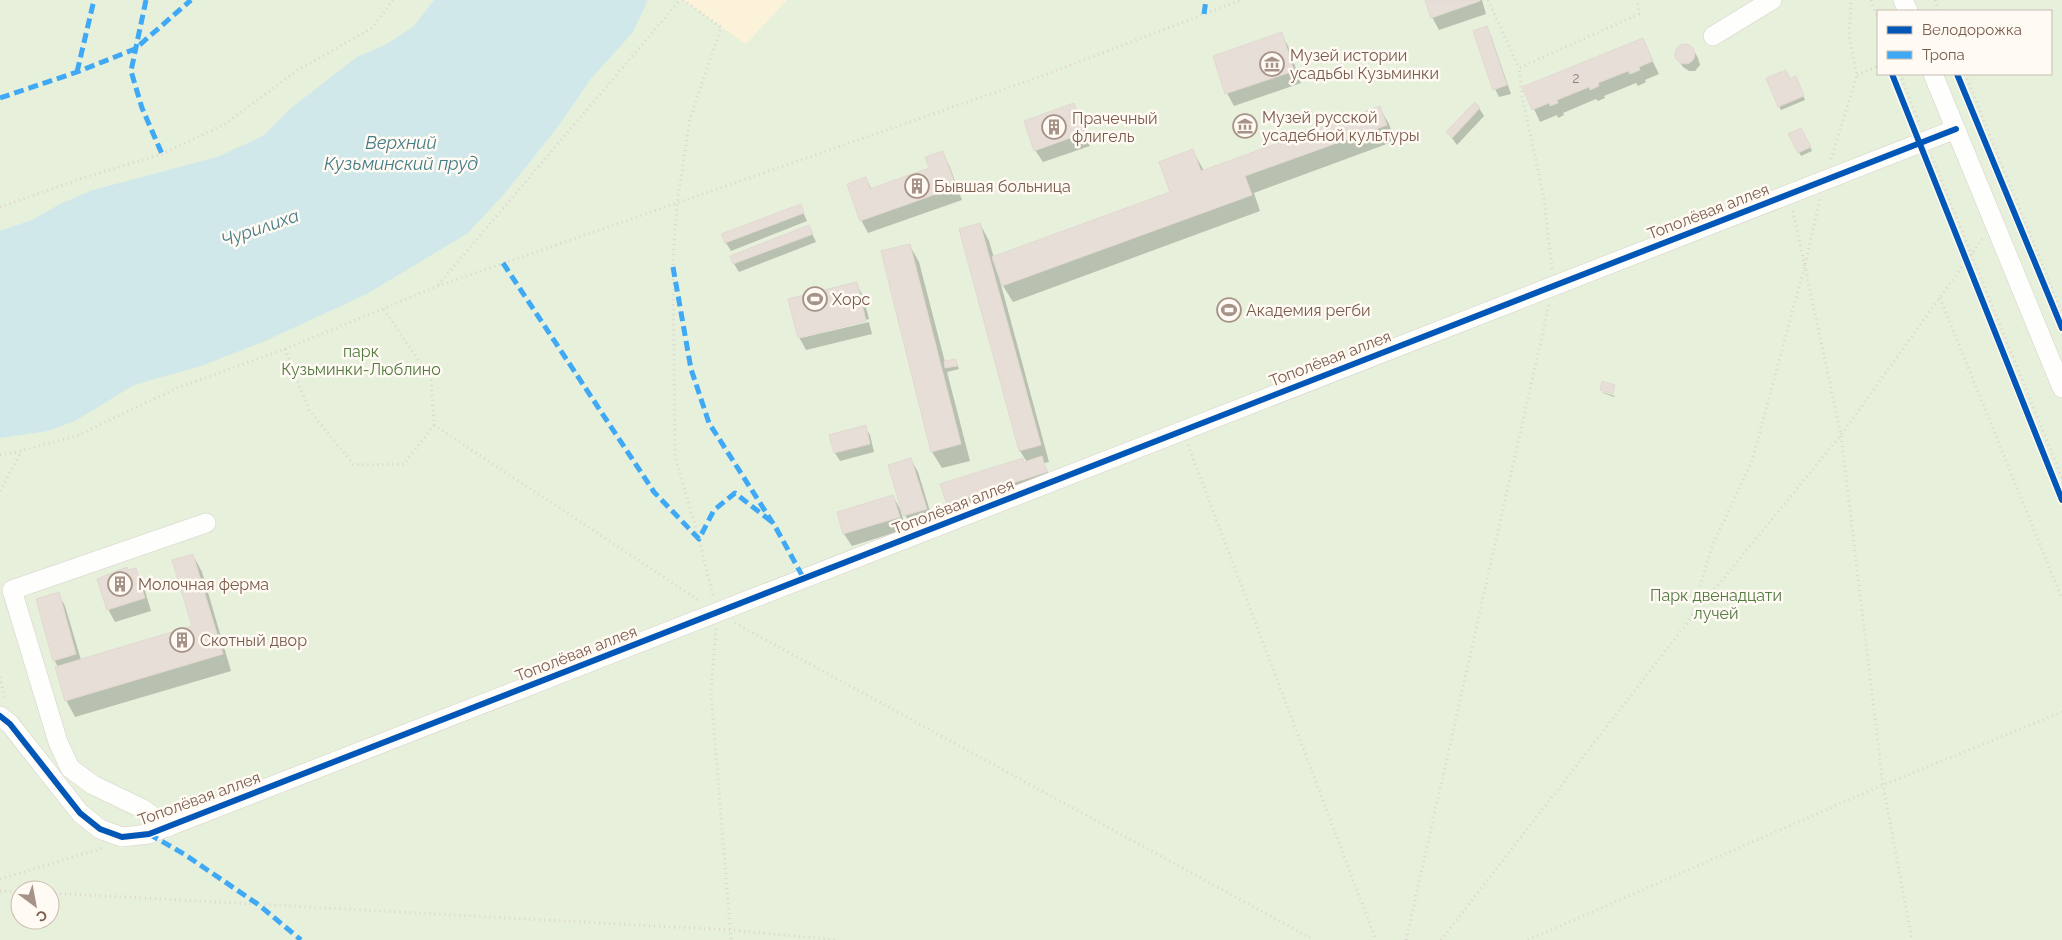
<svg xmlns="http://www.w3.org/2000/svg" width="2062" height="940" font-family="Raleway,sans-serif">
<rect width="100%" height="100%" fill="#f9f5f0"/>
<path fill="#e7f0db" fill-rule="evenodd" d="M0,0h2062v940h-2062zM1878,11h173v63h-173zM20,890h30v30h-30z"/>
<polygon fill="#fbf2d9" points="683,0 787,0 746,44"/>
<polygon fill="#d0e8ea" points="434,0 648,0 633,32 590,80 557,128 505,193 468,233 367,294 265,341 201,366 134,385 75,421 48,431 0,438 0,231 32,220 60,204 93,190 217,157 263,136 291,108 357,57 385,45 414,26"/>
<g fill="#0003">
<polygon points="1426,0 1482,0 1486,14 1439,30 1432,17"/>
<polygon points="1486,28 1491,36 1511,94 1499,97 1495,89"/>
<polygon points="1281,34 1288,46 1301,83 1234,106 1227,93"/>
<polygon points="1642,40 1659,74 1645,80 1646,82 1638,86 1636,83 1604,96 1605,98 1598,101 1596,99 1563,113 1564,115 1558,118 1557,115 1540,122 1524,87"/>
<polygon points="1687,45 1693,49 1698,58 1700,65 1695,71 1689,71 1683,67 1678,59 1677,52 1681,46"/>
<polygon points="1790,80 1797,81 1805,100 1781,110 1779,106"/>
<polygon points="1073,105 1080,117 1090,146 1043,162 1035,150"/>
<polygon points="1379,107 1389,124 1395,141 1254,193 1260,211 1013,302 1000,281 1049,462 1044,463 1053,485 955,516 948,504 1027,462 1020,451 980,224 989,241 994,258 1172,193 1193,151 1204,171"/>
<polygon points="1479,108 1484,116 1457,145 1448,133"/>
<polygon points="1801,129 1812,151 1801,156 1790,135"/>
<polygon points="942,153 949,165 962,200 868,233 861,220 866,179 872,190 930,169"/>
<polygon points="800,206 807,221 731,251 726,243 723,235"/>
<polygon points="809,227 816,242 739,272 734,264 732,257"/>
<polygon points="910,246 919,262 945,362 955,360 959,369 947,372 970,461 942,468 932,452"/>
<polygon points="856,284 863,296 869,319 801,336 801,338 869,322 872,334 806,350 799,337"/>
<polygon points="1602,392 1615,396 1614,397 1603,393"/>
<polygon points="865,427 870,435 874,452 840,461 835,453 831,436"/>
<polygon points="911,460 918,472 933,521 912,528 905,515"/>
<polygon points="893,496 900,509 906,529 852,546 844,534"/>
<polygon points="193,555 202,572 231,671 75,717 66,700 58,667 54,660 58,594 65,606 81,660 193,627"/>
<polygon points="126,569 128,571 135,569 142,581 151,611 115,622 108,609 106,575"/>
</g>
<g fill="#e6ded7" stroke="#e2d8d2">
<polygon points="1425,0 1480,0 1480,1 1431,18"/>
<polygon points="1487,26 1507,85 1493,90 1473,31"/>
<polygon points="1282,32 1294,71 1225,94 1213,56"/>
<polygon points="1643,38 1653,61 1639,67 1640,70 1630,74 1628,71 1598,83 1599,86 1590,90 1589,87 1557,100 1558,103 1550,106 1549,103 1532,110 1522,87"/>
<circle cx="1685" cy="54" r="10"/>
<polygon points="1786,70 1790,79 1796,76 1804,96 1778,107 1766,78"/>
<polygon points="1475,102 1480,108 1452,138 1446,132"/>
<polygon points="1074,103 1084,133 1034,151 1024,121"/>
<polygon points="1380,106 1387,125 1245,176 1252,195 1002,286 992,257 1170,192 1159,162 1193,149 1201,171"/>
<polygon points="1801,128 1811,147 1798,153 1788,134"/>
<polygon points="943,151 956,187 860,221 847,184 866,177 870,189 929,168 925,157"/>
<polygon points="801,204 804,213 725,243 721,234"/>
<polygon points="980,223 1041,445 1019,451 959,229"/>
<polygon points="809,225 813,234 733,264 730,256"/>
<polygon points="910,244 961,444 931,452 881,251"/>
<polygon points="857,282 866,321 798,338 788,299"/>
<polygon points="956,359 957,366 945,368 944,361"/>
<polygon points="1602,381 1615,385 1613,394 1600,390"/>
<polygon points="866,425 870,444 834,453 829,435"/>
<polygon points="1042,456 1047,472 947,504 940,484 1023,458 1024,462"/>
<polygon points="911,458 927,509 903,516 888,465"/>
<polygon points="893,495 900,517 843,534 837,512"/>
<polygon points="193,554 223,654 65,701 55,667 192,626 172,560"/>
<polygon points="127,567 128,570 136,568 145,598 107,610 97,579"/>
<polygon points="59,592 76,654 53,661 36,599"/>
</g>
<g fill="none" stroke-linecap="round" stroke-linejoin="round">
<g stroke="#d7d1cb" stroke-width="20">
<g id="minor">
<polyline points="1903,0 1908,11"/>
<polyline points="1713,36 1772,0"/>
<polyline points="1933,74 2062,388"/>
<polyline points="0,716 10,724 80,813 100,829 122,837 149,834 1956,129"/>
<polyline points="168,827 143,809 93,785 70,768 58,742 12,590 206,523"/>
</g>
</g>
<g stroke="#dcd5d0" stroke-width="3" stroke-dasharray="1 4" stroke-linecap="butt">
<polyline points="683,0 721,27 690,119 677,204 673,259 675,456 699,539 713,596"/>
<polyline points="1488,0 1519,68"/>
<polyline points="1871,0 1878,19"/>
<polyline points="1935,0 1939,11"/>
<polyline points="1900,74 1920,125"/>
<polyline points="1965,74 2062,313"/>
<polyline points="1857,75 1878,66"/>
<polyline points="1932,157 2062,478"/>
<polyline points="1831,159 1857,75 1849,37 1851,0"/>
<polyline points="0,207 89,176 162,154 225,124 298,70 372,28 393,0"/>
<polyline points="1793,211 1841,435 1883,785 1912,940"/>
<polyline points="1552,269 1544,198 1522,97 1519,68 1639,14 1637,0"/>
<polyline points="438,285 680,0"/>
<polyline points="1940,298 2062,599"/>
<polyline points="285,349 309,410 354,465 404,464 434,425 431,379 383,308"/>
<polyline points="434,425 700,601"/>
<polyline points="1188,445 1376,940"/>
<polyline points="0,455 21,451 76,436 177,388 285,349 438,286 1042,76 1241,0"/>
<polyline points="0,491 21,452"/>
<polyline points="1692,615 1712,546 1752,461 1805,265 1820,199"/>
<polyline points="735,623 1314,940"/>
<polyline points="716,629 711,692 731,940"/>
<polyline points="0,677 5,700"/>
<polyline points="0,879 103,848"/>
<polyline points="0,891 20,892"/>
<polyline points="50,893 730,930 838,940"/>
<polyline points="1406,940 1549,305"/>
<polyline points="1441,940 1691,618 1841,435 1982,239"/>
<polyline points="1528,940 1883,785 2062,712"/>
</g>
<use href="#minor" stroke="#fefefd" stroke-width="19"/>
<g stroke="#3fa9f5" stroke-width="5" stroke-dasharray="10 5" stroke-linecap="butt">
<polyline points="146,0 131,71 142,108 162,154"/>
<polyline points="1204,14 1206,0"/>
<polyline points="77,72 94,0"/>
<polyline points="0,98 77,72 135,49 191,0"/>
<polyline points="503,263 654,492 699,539 714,510 735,493 772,522"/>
<polyline points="673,267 691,369 709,423 776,528 804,579"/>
<polyline points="149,834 184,854 259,905 301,940"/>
</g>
<g stroke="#fffaf3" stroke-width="9">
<g id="cycleway">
<polyline points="1892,74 2062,500"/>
<polyline points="1957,74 2062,328"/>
<polyline points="0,716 10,724 80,813 100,829 122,837 149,834 1956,129"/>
</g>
</g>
<use href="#cycleway" stroke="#0057b8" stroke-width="6"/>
</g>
<defs>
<g id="museum-ring" transform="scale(1.25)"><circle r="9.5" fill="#fffaf3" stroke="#a69286" stroke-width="1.5"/><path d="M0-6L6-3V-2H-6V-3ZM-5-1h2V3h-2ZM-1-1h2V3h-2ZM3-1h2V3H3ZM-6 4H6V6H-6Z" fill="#a69286"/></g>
<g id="building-ring" transform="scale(1.25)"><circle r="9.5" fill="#fffaf3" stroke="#a69286" stroke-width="1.5"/><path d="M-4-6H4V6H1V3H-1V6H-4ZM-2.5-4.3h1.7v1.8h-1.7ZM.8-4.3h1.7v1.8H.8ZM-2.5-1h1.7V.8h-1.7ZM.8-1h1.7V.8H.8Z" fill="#a69286"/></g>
<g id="stadium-ring" transform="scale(1.25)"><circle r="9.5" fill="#fffaf3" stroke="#a69286" stroke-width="1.5"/><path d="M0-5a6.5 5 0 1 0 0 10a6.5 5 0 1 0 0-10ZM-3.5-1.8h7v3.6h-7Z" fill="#a69286"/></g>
</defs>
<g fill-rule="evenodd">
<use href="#museum-ring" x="1272" y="64"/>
<use href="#museum-ring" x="1245" y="126"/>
<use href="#building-ring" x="1054" y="127"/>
<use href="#building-ring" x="917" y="186"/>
<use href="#stadium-ring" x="815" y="299"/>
<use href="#stadium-ring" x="1229" y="310"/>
<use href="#building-ring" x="120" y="584"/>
<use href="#building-ring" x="182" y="640"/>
</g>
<g text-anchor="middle" stroke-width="5" stroke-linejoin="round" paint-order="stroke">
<g font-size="14" fill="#977e72">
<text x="1576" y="83">2</text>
</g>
<g font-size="16" fill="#7a5c4d" stroke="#fffaf3" text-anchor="start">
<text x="1290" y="61">Музей истории<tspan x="1290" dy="18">усадьбы Кузьминки</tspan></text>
<text x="1262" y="123">Музей русской<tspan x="1262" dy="18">усадебной культуры</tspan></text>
<text x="1072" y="124">Прачечный<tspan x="1072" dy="18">флигель</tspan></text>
<text x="934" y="192">Бывшая больница</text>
<text x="832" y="305">Хорс</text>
<text x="1246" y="316">Академия регби</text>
<text x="138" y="590">Молочная ферма</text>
<text x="200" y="646">Скотный двор</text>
</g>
<g font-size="16" fill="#7a5c4d" stroke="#fffaf3">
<text transform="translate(1708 211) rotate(-21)" y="6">Тополёвая аллея</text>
<text transform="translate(1330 358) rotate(-21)" y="6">Тополёвая аллея</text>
<text transform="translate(953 506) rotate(-21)" y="6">Тополёвая аллея</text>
<text transform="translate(576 653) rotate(-21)" y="6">Тополёвая аллея</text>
<text transform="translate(199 798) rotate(-20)" y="6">Тополёвая аллея</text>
</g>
<g font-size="16" fill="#537a41" stroke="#fffaf3">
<text x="361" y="357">парк<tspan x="361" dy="18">Кузьминки-Люблино</tspan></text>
<text x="1716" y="601">Парк двенадцати<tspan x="1716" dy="18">лучей</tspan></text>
</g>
<g font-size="18" font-style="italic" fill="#437c86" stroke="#fffaf3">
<text x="401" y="149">Верхний<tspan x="401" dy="21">Кузьминский пруд</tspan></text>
<text transform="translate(260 228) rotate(-19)" y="6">Чурилиха</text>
</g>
</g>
<rect x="1877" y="10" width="175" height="65" fill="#fffaf3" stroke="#cabbb1"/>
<rect x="1887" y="26" width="25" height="8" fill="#0057b8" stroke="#cabbb1"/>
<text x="1922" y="35" font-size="15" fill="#7a5c4d">Велодорожка</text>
<rect x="1887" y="51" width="25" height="8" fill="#3fa9f5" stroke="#cabbb1"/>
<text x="1922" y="60" font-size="15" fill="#7a5c4d">Тропа</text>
<g transform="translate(35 905) rotate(148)"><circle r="24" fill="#fffaf3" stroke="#cabbb1"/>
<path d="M0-4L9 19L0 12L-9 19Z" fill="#a69286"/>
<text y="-8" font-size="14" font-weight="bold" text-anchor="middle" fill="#7a5c4d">С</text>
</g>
</svg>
